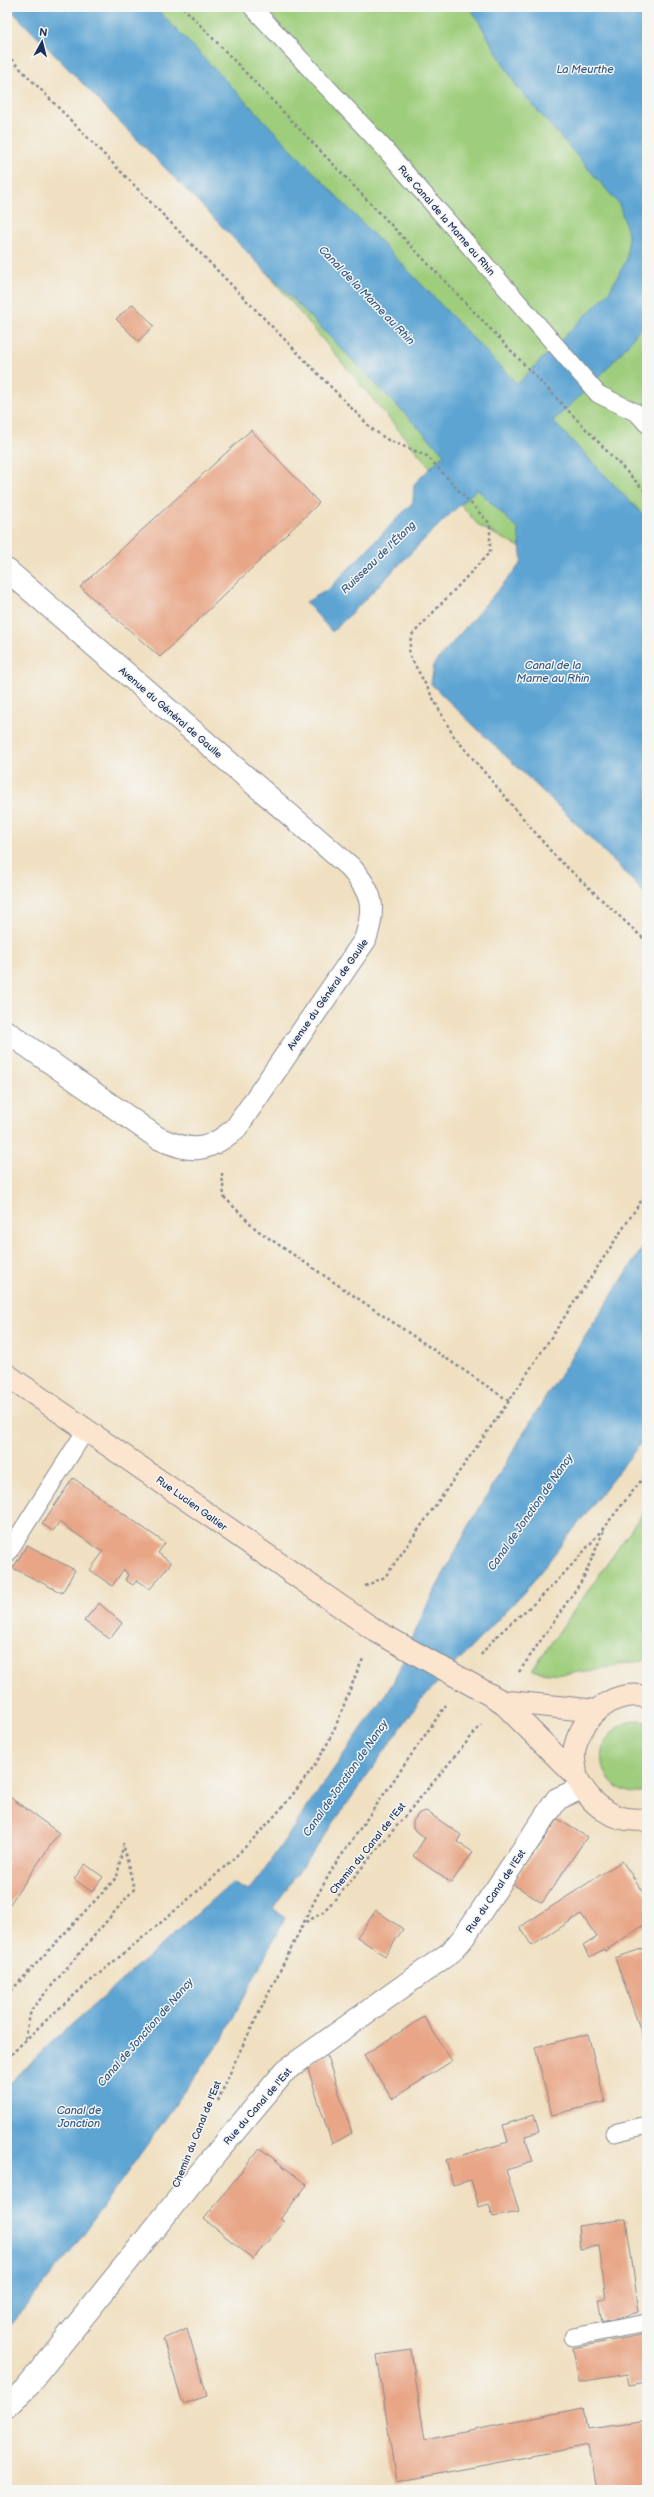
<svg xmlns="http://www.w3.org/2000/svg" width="654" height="2497" font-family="'Balsamiq Sans',sans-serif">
<rect width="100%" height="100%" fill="#f6f6f2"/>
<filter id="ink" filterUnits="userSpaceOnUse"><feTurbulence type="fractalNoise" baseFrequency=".025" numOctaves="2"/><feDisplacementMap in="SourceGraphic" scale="8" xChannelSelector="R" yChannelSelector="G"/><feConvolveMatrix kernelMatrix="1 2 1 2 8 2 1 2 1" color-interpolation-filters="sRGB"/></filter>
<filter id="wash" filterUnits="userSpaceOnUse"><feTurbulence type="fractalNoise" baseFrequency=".012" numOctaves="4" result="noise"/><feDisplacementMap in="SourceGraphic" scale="16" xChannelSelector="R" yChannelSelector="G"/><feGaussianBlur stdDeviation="0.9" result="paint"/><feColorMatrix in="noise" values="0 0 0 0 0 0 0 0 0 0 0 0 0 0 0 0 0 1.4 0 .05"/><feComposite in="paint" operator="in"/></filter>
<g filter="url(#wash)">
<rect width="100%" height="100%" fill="#f0e0c1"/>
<g fill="#9ecd7b" stroke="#5c7e6c">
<polygon points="44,7 647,7 647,613 479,526"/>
<path d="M647,1507v152c-38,6 -77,21 -115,11z"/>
<path d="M639,1720l8,1v71c-50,11 -65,-65 -8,-72z"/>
</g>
<g fill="#5da4d3" stroke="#3c6a98">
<path d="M8,7h147l362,377 92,-92 18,-33 1,-26 -9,-29 -102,-117 -47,-80h177v311c-26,40 -59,71 -94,103l94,98v377c-69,-74 -144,-141 -216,-212l3,-20 88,-102 -4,-33 -41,-40c-50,45 -96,96 -145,143l-26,-30 23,-13 84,-87 1,-18 30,-30z"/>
<polygon points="647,1241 647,1435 527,1589 420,1701 273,1908 285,1918 222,2039 72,2250 7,2329 7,2086 53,2041 232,1883 248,1891 262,1873 393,1683 426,1607 469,1526 538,1409"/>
</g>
<g id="blocks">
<g fill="#e8a686">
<polygon points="133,304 154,326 138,341 116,319"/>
<polygon points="251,430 319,503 160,657 80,587"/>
<polygon points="73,1478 165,1543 158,1553 171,1563 150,1589 137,1580 133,1585 125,1580 128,1575 124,1569 112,1586 90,1570 103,1552 59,1522 53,1531 42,1524"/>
<polygon points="27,1545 75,1570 62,1593 13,1568"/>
<polygon points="99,1603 122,1623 110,1639 84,1621"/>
<polygon points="7,1795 59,1833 7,1908"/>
<polygon points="426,1811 461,1835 457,1842 473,1852 451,1883 413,1856 425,1838 413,1828 413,1821 419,1813"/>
<polygon points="558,1819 587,1837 542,1903 513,1884"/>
<polygon points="622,1861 647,1897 647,1923 605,1951 604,1949 590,1957 583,1946 597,1937 581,1914 532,1946 520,1927"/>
<polygon points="85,1864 103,1877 92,1892 74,1879"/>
<polygon points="376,1910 403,1929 385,1956 357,1937"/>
<polygon points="647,1947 647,2048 615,1958"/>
<polygon points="424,2017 452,2061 392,2099 364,2055"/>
<polygon points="588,2034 605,2102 552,2115 535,2047"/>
<polygon points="326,2053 352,2133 332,2144 307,2066"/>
<polygon points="534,2115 539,2132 525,2136 533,2162 506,2170 519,2212 493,2217 489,2204 479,2207 471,2180 453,2185 446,2160 508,2142 503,2125"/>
<polygon points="260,2148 307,2185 280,2219 284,2222 253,2259 204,2219"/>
<polygon points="626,2219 639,2312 602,2322 598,2299 606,2299 599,2246 580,2249 578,2226"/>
<polygon points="187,2328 207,2396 183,2404 163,2339"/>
<polygon points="647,2334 646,2382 629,2385 627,2374 579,2382 573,2348"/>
<polygon points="411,2350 425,2440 583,2408 587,2429 647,2421 647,2490 597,2490 589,2445 396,2482 377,2355"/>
</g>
</g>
</g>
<g filter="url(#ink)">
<use href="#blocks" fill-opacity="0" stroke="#868890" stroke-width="1"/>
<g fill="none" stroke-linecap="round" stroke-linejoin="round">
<g stroke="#868890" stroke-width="19">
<g id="lane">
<polyline points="252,7 384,148 598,394 637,413 647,424"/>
<polyline points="7,1554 86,1430"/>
<polyline points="614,2133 647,2125"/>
<polyline points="573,2337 647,2323"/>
</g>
</g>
<g stroke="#868890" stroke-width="24">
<g id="street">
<path d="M7,570l343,297c23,26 26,40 15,73l-129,188c-29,25 -44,25 -78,10l-151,-106"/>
<polyline points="7,2406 25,2389 179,2198 286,2070 451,1952 463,1938 557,1799 582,1788"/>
</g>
</g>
<g stroke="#868890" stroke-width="24">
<g id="secondary">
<polyline points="7,1375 376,1631"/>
<path d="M501,1701l75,75c14,29 38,48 71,43"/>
<polyline points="501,1701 596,1711"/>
<path d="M576,1776c0,-7 -3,-17 -2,-24 5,-33 38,-64 73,-55"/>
</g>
</g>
<g stroke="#868890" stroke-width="2.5" stroke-dasharray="3 3" stroke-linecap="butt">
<polyline points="183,7 647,493"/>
<polyline points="7,55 372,429 388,440 427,456 490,524 490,552 411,636 409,654 453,735 555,856 647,942"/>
<polyline points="222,1173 224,1197 257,1230 509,1401"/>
<polyline points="365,1586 385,1577 509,1401 647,1192"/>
<path d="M481,1655c17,-24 40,-39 61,-59 39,-38 72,-81 105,-123"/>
<polyline points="519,1672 583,1579 604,1530"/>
<polyline points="306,1922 322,1913 339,1895 481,1725"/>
<polyline points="7,1995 117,1877 123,1846"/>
<polyline points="25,2039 31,2010 134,1889 123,1843"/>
<path d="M7,2059c98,-104 228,-177 309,-296 22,-33 30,-69 47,-104"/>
<polyline points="218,2101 236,2059 317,1896 334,1866 446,1705"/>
</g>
<use href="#lane" stroke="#fff" stroke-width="17"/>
<use href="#street" stroke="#fff" stroke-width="22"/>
<use href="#secondary" stroke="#fce5cf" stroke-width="22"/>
<g stroke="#868890" stroke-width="24" stroke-linecap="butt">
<polyline id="secondary-bridge" points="376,1631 501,1701"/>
</g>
<use href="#secondary-bridge" stroke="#fce5cf" stroke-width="22"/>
</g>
</g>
<g text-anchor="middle" stroke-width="3" stroke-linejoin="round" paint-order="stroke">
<g font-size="10" fill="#1b2f5e" stroke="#f6f6f2">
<text transform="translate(447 220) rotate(49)" y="4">Rue Canal de la Marne au Rhin</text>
<text transform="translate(171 712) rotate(41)" y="4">Avenue du Général de Gaulle</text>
<text transform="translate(327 994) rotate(-55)" y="4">Avenue du Général de Gaulle</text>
<text transform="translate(192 1503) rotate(36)" y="4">Rue Lucien Galtier</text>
<text transform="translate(367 1848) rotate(-51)" y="4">Chemin du Canal de l'Est</text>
<text transform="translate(495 1891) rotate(-56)" y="4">Rue du Canal de l'Est</text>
<text transform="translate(257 2106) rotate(-49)" y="4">Rue du Canal de l'Est</text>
<text transform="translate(196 2134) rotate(-68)" y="4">Chemin du Canal de l'Est</text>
</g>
<g font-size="11" font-style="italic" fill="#325887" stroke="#f6f6f2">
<text x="585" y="73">La Meurthe</text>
<text transform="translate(367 295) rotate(46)" y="4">Canal de la Marne au Rhin</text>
<text transform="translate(378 557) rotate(-44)" y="4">Ruisseau de l'Étang</text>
<text x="553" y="669">Canal de la<tspan x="553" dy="13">Marne au Rhin</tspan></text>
<text transform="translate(530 1512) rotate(-55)" y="4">Canal de Jonction de Nancy</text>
<text transform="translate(345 1778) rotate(-55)" y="4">Canal de Jonction de Nancy</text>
<text transform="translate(145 2032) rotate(-49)" y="4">Canal de Jonction de Nancy</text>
<text x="79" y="2114">Canal de<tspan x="79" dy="13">Jonction</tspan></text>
</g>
</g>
<rect width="654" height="2497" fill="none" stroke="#f6f6f2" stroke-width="24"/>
<g transform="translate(42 42) rotate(7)" stroke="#f6f6f2" stroke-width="3" paint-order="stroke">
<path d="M0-3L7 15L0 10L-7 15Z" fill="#1b2f5e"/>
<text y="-6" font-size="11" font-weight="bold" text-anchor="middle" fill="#1b2f5e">N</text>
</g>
</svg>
